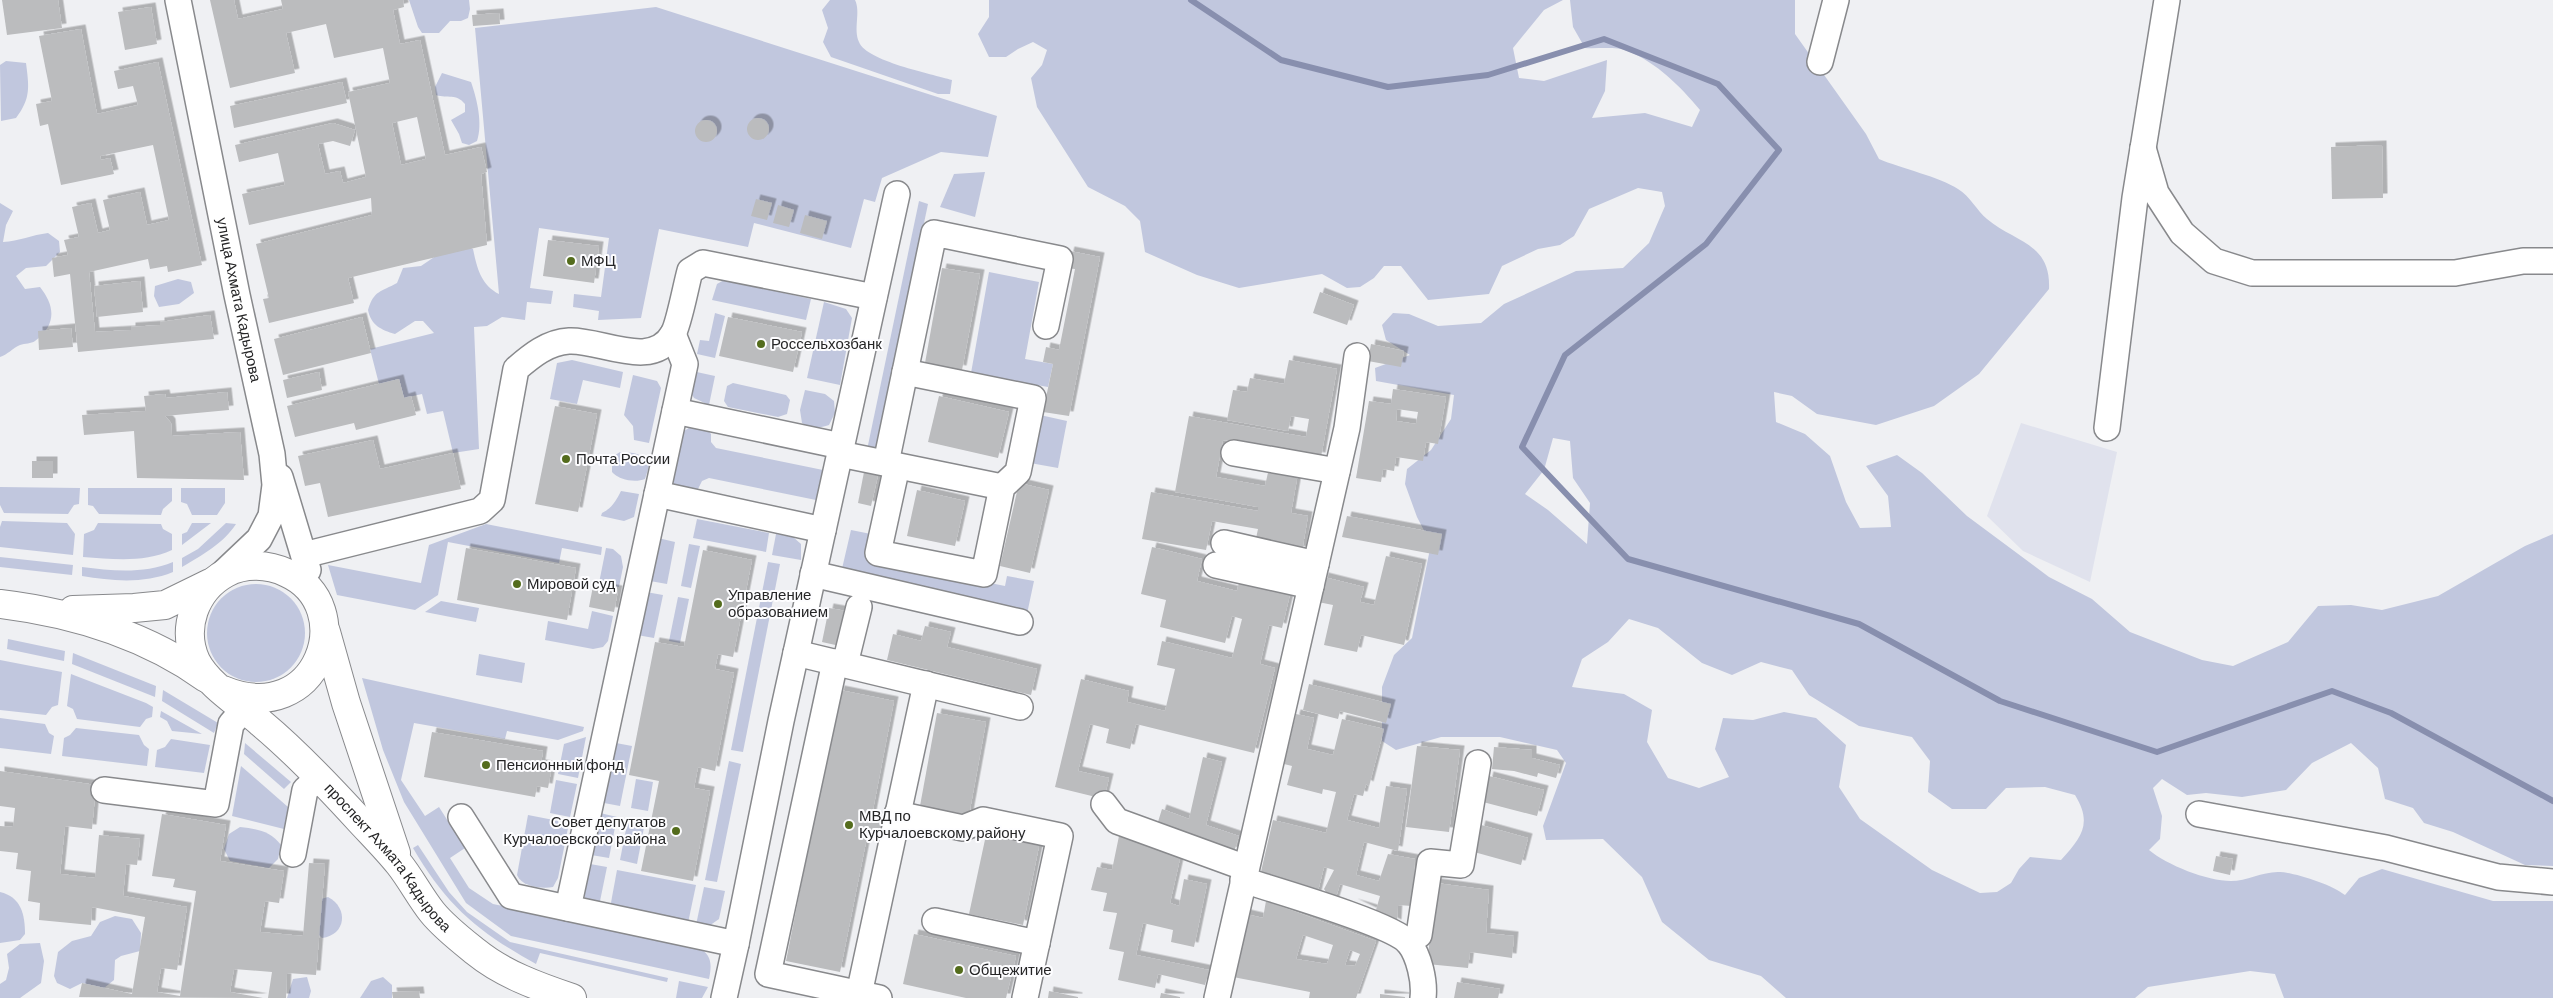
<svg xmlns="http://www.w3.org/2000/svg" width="2553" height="998" font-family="Barlow,sans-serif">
<defs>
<filter id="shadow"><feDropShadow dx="4.5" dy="-4.5" stdDeviation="0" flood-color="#0004"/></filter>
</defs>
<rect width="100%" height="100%" fill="#eff0f3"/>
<polygon fill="#e0e2ed" points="2021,423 2117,452 2090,582 2023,551 1987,516"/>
<g fill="#c1c7de" fill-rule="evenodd">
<polygon points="409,0 469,0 470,9 468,18 461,21 450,21 439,33 422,33 418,27"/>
<path d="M830,0h25c6,12 -2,29 4,42 7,19 73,32 93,38l-2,14h-12l-107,-37 -8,-15 5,-14 -6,-18z"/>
<path d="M989,0h574l-19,10 -31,38 6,30 25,3 63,-21 -2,31 -13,27 53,-5 47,14 8,-17c-20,-24 -43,-47 -72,-59 -12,-5 -31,-2 -43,-3l-12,-21 -3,-27h225v34l71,100 13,25c21,9 61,18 79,30 12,7 19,22 29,30 29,24 64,24 62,70l-70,85 -45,32 -58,19 -59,-11 -25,-18 -18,-4 2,30 29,12 25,22 16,46 14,26 31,-1 -3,-31 -22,-30 31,-11 25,18 45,43 82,61 43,22 38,33 72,28 31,6 55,-24 30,-36 33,-1 31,5 56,-14 87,-50 28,-12v332l-28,-1 -72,-33 -29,-9 -11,-15 -28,-9 -7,-31 -27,-25 -39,20 -26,27 -44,7 -36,-4 -19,2 -25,-16 -9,9 9,28 -2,23 -11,11c18,15 58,31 82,31 16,0 33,-10 49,-9 17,1 53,13 65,23l14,-17 23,-9 111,32h60v97h-269l-9,-24 -25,-3 -102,16 -13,11h-349l-25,-22 -52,-16 -47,-38 -20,-45 -39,-38 -57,1 -3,-14 23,-63 -9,-13 -57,-13h-59l-45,13 -14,-9v-54l12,-32 18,-17 19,-94 -14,-27 -12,-33 2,-15 24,-19 20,-31 3,-24 -78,-14 -1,-13 35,-13 -24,-15 -4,-15 11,-12 16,1 29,12 43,-3 23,-19 72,-33 47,-3 26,-25 16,-37 -3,-14 -24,-4 -49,21 -15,27 -14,9 -22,4 -36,17 -13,28 -61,6 -27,-34h-17l-10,12 -14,9 -13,1 -25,-14 -83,14 -42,-13 -52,-23 -5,-31 -15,-15 -37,-19 -51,-80 -6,-29 11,-13 5,-15 -14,-8 -15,7 -12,8h-17l-11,-23 11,-17zM1553,438l17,3 3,37 17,25 -3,41 -39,-34 -23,-16 19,-24zM1629,619l29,9 44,35 30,12 29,-13 31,8 17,25 50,31 53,11 18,24 -2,31 24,17h34l20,-21 39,-1 30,8c18,29 6,43 -14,65l-31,-3 -11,12 -8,14 -14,9 -17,1 -48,-23 -72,-51 -21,-32 7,-42 -30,-27 -32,-6 -31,8 -30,-2 -8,31 14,28 -30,11 -31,-10 -21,-36 5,-32 -28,-16 -52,-7 10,-28 26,-17z"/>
<path d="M656,7l341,109 -9,41 -47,-5 -59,26 -7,24 -11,-3 -13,49 -97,-25 -6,24 -89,-18 -18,89 -43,2 1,-9 -26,-4 1,-13 27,3 8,-59 -70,-10 -9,60 23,3 -2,13 -24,-2 -2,18 -23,-3 -15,9 -13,1 5,122 -26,4 -10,-42 -16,3 -5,-20 -18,4 -5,-19 -20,5 -9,-35 64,-16 -11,-12h-8l-20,13c-14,-4 -24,-9 -27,-24 6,-20 13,-18 29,-27l6,-15 18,-2 37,-25 15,8c4,19 8,36 26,45l-24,-266z"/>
<path d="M6,61l20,2c3,24 5,35 -10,55l-15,3 -1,-56z"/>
<path d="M442,73l29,9c6,17 12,42 6,59l-8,4 -7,-2 -3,-9 -8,-14 14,-8v-8c-9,-11 -17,-5 -29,-9l-1,-8z"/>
<polygon points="985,172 975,217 940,207 954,174"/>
<polygon points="919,201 928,204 876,452 867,450"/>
<path d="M0,203l13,8 -7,14 -3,17c16,-1 29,-7 45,-9l11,8 1,11 -14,14 -20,2 -10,8 9,13 15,-2c15,19 17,37 -5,54 -4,3 -10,2 -15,4 -7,3 -13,10 -20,12z"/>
<polygon points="989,272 1039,282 1025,359 1053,364 1048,387 971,373"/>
<polygon points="178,279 191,282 194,293 179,304 159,307 154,296 155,286"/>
<polygon points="724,280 811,299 806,320 712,300 717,284"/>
<polygon points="824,302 846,309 852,318 840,385 807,378"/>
<polygon points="715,313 725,316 715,358 697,354 700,340 709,341"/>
<polygon points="572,360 623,372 620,388 583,380 577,404 550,399 557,363"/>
<polygon points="692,371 715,376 709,405 694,398 690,391"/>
<polygon points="633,375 657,381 661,388 649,443 634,440 633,426 624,415"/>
<polygon points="733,383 786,395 790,400 787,414 778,417 728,407 724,401 727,386"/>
<path d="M805,390l20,4 9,7 1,12 -6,12c-9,3 -18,4 -27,-2l-2,-13z"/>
<polygon points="1040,415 1067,421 1058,468 1030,463"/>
<polygon points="692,426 707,429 711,434 711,442 716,448 823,470 816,500 709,478 702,481 697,491 674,486 673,477 682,436 684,431"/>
<path d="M620,452c11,0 26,1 29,14l-4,13c-10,4 -26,1 -33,-7v-15z"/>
<polygon points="0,487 80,488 79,504 74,505 68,514 4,513 0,505"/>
<polygon points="88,488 172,488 172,501 163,509 161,515 99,514 93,506 88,505"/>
<polygon points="181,488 225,488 225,503 217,515 192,515 187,504 181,502"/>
<path d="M621,491l18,3 -5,23 -10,4 -23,-5 1,-3c10,-5 14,-12 19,-22z"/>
<polygon points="697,519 769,533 766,552 693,538"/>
<polygon points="2,521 67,523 75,534 73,555 0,547 0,527"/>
<path d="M98,523l63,1 2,5 9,5v16c-28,13 -59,9 -89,7l1,-23 10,-4z"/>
<polygon points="192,523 211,523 182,545 182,534 187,532"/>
<path d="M226,523l10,1c-12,19 -35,32 -54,43v-9l16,-9z"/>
<polygon points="486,524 602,547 601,555 562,548 559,563 448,542 438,595 415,610 337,595 328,565 421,583 429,545"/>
<polygon points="851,530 871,534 866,558 1005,586 1007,576 1034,581 1027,614 841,573"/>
<polygon points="776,534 793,537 801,544 801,560 772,555"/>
<polygon points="658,538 675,542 667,584 650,581"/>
<polygon points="689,544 700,546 691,588 681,586"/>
<polygon points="606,548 613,549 621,556 623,567 619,587 599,583"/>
<polygon points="0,557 73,565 72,575 0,567"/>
<path d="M173,562v10c-29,12 -61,9 -91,4v-9c31,4 62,7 91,-5z"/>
<polygon points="768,562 780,564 743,752 731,750"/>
<circle cx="256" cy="633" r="49"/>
<polygon points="646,592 663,595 654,638 637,635"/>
<polygon points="678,597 689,599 680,643 669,641"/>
<polygon points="441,601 479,608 476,622 425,612"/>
<polygon points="592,611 613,616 608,641 603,647 593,649 545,640 548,621 588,629"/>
<polygon points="8,639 65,651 64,661 7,649"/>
<polygon points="73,653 156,686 155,697 72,664"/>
<polygon points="479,654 525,663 522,683 476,675"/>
<polygon points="0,660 62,672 58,705 52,707 46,715 0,710"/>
<polygon points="71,674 146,703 153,707 152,717 146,719 140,727 77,719 73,709 67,706"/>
<path d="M362,678l222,49 -1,4 -25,9 -51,-9 -2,8 -91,-16 -13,57 24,36 14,-9 26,41 -15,10 19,30 24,16 205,43c14,8 14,17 11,32l-198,-43 -45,-33 -62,-101 -21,-52z"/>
<polygon points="163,690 218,723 214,733 162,701"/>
<polygon points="161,711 202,734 172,731 167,721 160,717"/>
<polygon points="0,718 45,724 49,733 54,736 51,754 0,748"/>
<polygon points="76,728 139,735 144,745 149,749 147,766 62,756 64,738 70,735"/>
<polygon points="586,737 578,778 558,774 564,744"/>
<polygon points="171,739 210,745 204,773 155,767 157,750 165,747"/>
<polygon points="245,743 291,782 284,789 244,754"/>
<polygon points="616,743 632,746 620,806 604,803"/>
<polygon points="729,761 741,764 717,882 705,880"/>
<polygon points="241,766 288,807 284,829 232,816"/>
<polygon points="636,779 653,782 648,811 631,808"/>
<polygon points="556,780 577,784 570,817 550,813"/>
<polygon points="600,813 617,817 609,858 591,855"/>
<path d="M528,815l41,8 -11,55 -5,9c-11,2 -31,0 -36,-12z"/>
<polygon points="628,819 645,822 637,864 620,860"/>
<path d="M240,827c18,2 30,4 41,18l-3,14 -9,9 -39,-7 -6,-12 5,-15z"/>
<path d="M418,845l31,47 18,20 43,30 158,36 -1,4 -127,-29 -4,11c-58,-32 -90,-59 -123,-116z"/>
<polygon points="590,864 607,867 599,906 587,901 584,896"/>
<polygon points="617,870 696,885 688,923 610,908"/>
<polygon points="704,887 725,891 719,919 709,926 696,925"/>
<path d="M0,892c21,5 25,22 25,42l-5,6 -20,3z"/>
<path d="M328,897c21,11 18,38 -6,41l-8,-8 7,-31z"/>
<polygon points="115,916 132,919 141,933 140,951 121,956 115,960 114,980 104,988 82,983 70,989 57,983 54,976 58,952 72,941 91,936 100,922"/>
<polygon points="40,943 44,961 41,983 20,998 0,998 0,984 6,980 9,968 7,954 20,944"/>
<polygon points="307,977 311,991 309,998 287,998 293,979"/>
<polygon points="383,977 392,985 392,998 360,998 371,981"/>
<polygon points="679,981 708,987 702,998 676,998"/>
</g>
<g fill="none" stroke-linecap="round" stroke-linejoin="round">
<polyline stroke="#888fae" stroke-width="6" points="1191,0 1281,60 1388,87 1488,75 1604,39 1718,84 1779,150 1706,244 1565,355 1522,447 1628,559 1859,624 2000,701 2157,752 2332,691 2391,713 2553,801"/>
</g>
<g fill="#bbbcbe" fill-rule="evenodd" filter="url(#shadow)">
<polygon points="2,0 58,0 62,28 7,35"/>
<path d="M210,0h24l4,19 45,-10 -2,-9h122l1,7 -11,3 7,34 20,-4 25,115 36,-8 6,25 -6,2 6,71 -139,33 6,25 -85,20 -6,-24 6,-1 -13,-54 116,-29 -1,-17 -122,27 -7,-31 43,-9 -7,-32 -39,9 -4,-17 98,-22 22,7 -5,16 -17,-5 -15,3 7,30 15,-3 3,12 23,-6 -18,-85 42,-9 -7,-35 -49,10 -8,-34 -40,9 9,40 -65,15zM417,117l9,42 -25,6 -9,-42z"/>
<polygon points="151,7 157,44 125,50 118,12"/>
<polygon points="499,13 500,24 473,26 472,15"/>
<polygon points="81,29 97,114 138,105 133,86 118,89 114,71 158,62 202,265 168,272 167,266 150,269 148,259 89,272 95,332 131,330 131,327 160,325 160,322 210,315 214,339 78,352 70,274 54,277 52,258 68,255 64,240 79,237 72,207 91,203 98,233 110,230 103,200 140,192 147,225 169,220 153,145 100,156 101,160 110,158 114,174 61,185 48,124 40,126 36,104 52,101 39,36"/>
<polygon points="342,82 347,103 234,128 230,106"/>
<circle cx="758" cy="129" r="11"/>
<circle cx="706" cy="131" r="11"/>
<polygon points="2382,145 2383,198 2332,199 2331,147"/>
<polygon points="756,199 772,203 767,220 751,216"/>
<polygon points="778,205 794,210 789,227 773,223"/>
<polygon points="805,215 827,221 822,239 800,233"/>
<polygon points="548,240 599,246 594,283 543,276"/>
<polygon points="1070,251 1100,257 1069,416 1043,412 1053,364 1043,362 1046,347 1059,350 1075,269 1066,268"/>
<polygon points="942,268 980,274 962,370 925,363"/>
<polygon points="140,281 143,312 97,317 94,286"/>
<polygon points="1320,292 1354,305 1347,325 1313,313"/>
<polygon points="362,317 371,353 283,375 274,339"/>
<polygon points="728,317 802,332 793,372 719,356"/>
<polygon points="71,328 73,347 39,350 38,331"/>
<polygon points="1371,344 1404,351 1401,367 1368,361"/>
<polygon points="1289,360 1337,369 1321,457 1223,440 1216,477 1265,486 1269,468 1298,473 1291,513 1308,516 1302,551 1255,543 1258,529 1212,521 1206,550 1142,539 1151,492 1258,511 1258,507 1175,492 1189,416 1306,437 1309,419 1291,416 1288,431 1227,420 1233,390 1247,392 1250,378 1284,384"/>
<polygon points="319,372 322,390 287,398 283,380"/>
<polygon points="399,379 404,398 411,396 416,415 356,430 354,423 295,437 287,406"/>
<path d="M1393,389l53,8 -8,47 -12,-2 -3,19 -27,-4 -2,14 -11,-2 -2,13 -25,-4 13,-77 22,3zM1397,409l21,3 -2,12 -20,-3z"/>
<polygon points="227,392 229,410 165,416 171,423 172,436 240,432 244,480 137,478 134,431 84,435 82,415 146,411 144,396 165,394 166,398"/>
<polygon points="939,396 1009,412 998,458 928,442"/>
<polygon points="555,406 597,414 578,512 535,504"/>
<polygon points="373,440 380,469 453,453 461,489 328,517 320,483 305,486 298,456"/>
<rect x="32" y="461" width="21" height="17"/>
<polygon points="864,472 878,475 871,506 858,503"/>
<polygon points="1019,483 1049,490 1030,573 1000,566"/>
<polygon points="917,490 965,501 955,546 907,536"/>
<polygon points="1347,516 1442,534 1438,555 1342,537"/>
<polygon points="1152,547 1202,559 1197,581 1237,591 1240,578 1291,590 1282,628 1269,625 1260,664 1275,668 1254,753 1136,724 1130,749 1106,743 1109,729 1090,724 1078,771 1109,778 1104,799 1055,787 1081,679 1129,691 1127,702 1165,711 1175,669 1157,665 1162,641 1232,658 1242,619 1232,616 1225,643 1160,627 1166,600 1141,594"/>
<polygon points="466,548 576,568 567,620 457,600"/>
<polygon points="703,550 752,560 733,657 718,654 715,669 734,673 715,771 698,767 694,788 710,791 693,881 641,871 659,781 629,775 655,642 684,647"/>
<polygon points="1386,556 1422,564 1404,645 1361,635 1357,652 1324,645 1333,605 1318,602 1324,577 1364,587 1360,602 1374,605"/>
<polygon points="593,586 618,590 614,612 589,607"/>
<polygon points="829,608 846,611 840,646 822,642"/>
<polygon points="925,626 951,632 947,647 1037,669 1031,695 887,660 893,634 921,641"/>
<polygon points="1309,684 1391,704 1386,723 1340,711 1338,719 1303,710"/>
<polygon points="840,690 894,701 872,815 885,818 882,835 868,832 840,972 786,961"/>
<polygon points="937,713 986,722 969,815 920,806"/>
<polygon points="1296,714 1314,718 1307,749 1333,755 1342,719 1384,729 1369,786 1366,784 1363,796 1354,794 1347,820 1379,828 1386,786 1407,789 1398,851 1364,842 1356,875 1379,881 1388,854 1415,859 1412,906 1398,905 1397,924 1353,903 1376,910 1380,896 1340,884 1334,904 1324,889 1334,870 1324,867 1317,895 1260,876 1273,820 1326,833 1336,792 1323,789 1322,794 1287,785 1292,766 1284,764"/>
<polygon points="432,732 543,751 541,764 552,766 548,788 537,786 535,797 424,777"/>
<polygon points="1417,746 1460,750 1449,832 1406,827"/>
<polygon points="1494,747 1532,750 1532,758 1560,765 1556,778 1538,773 1537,777 1514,771 1492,769"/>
<polygon points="1203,757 1222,762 1206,825 1239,836 1234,852 1157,825 1162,809 1189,819"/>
<polygon points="0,771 96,785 92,829 65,826 60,874 95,878 99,835 140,839 137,865 126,864 123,896 187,907 177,970 161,968 157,992 180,996 196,891 173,887 175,879 152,876 162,814 226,825 220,861 284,871 279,903 265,901 260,932 303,936 309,863 325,864 316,975 287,973 286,998 268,998 272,972 234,969 230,992 263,998 79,997 82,983 132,994 145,917 92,907 91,925 39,920 40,903 28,901 31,871 16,869 18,853 0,851 0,826 13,827 15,808 0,806"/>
<polygon points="1489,776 1544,790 1537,816 1483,802"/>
<polygon points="1481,825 1528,838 1521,865 1474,852"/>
<polygon points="986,835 1039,846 1023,925 969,914"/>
<polygon points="1119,836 1182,850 1170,903 1179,906 1184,879 1207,884 1194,947 1171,942 1173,930 1143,923 1136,955 1209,970 1205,985 1158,974 1155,988 1118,980 1124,952 1109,949 1117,913 1103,911 1107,893 1091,890 1097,867 1112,870"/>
<polygon points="2216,856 2233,859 2230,875 2213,871"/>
<polygon points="1436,883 1489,890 1486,933 1514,936 1512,958 1470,952 1468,968 1427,964"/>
<path d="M1266,901l110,40 -20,57h-47l1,-6 -77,-15 13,-63 17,4zM1303,935l30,10 -6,19 -31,-5zM1350,950l10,4 -5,12 -10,-1z"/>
<polygon points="914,934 1016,956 1006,998 966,998 903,984"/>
<polygon points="1457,982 1500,989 1498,998 1454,998"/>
<polygon points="419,991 420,998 393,998 392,992"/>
<polygon points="1049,991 1078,997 1078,998 1048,998"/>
<polygon points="1161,993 1180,997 1180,998 1160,998"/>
<polygon points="1380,994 1405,997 1405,998 1380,998"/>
</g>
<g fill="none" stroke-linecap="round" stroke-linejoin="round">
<g stroke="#88898c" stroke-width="28">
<g id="minor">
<path id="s1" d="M178,0l59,295 35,159 3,31 -4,31 -12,23 -38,36"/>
<polyline points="1820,62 1836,0"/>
<polyline points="2143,148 2156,193 2182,233 2214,261 2252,273 2455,273 2523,261 2553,261"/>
<polyline points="675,411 841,446"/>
<polyline points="2107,428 2135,198 2167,0"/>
<polyline points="1234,453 1337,471"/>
<polyline points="840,454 1002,487"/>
<polyline points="886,463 934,233 1060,259 1046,326"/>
<polyline points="897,466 878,553 984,574 1002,487 1018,472 1033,398 905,372"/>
<polyline points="280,477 308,570"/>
<polyline points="657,494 823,530"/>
<polyline points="1224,543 1316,564"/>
<path d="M304,555l176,-44 12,-11 24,-131c15,-13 32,-27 53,-28 31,-2 83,30 104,-7 6,-10 13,-49 17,-63l13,-8 171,34"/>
<polyline points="1216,565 1311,586"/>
<polyline points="813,574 1020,622"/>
<polyline points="796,653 1020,707"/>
<polyline points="835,662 768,974 879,998"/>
<polyline points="845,664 859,607"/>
<polyline points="104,790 216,804 231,724 245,708"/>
<polyline points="1104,804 1117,821 1246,868"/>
<polyline points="897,814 963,828 983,820 1060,836 1025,998"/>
<polyline points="2199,814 2386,848 2498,877 2553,882"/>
<polyline points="461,817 511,896 736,944 781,721 897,194"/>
<polyline points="293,854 305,790 319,777"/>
<path d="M1243,880c31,10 150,44 166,63 10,13 16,38 14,55"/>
<polyline points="568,908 685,364 673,334"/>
<polyline points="935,921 1037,943"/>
<polyline points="1408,942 1419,935 1430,862 1461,865 1478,763"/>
<polyline points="859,994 926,684"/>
<polyline points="724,998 736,944"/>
<polyline points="1217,998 1347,428 1357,356"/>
</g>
</g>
<g stroke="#88898c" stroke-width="30">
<g id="major">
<path d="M0,604c74,9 144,30 206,74"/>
<polyline points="73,610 134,608 165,605 210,583"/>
<polyline points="326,632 346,703 396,853"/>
<path id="s2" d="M223,690c96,40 137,-84 64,-117 -19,-9 -42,-10 -61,0 -31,17 -45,55 -30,88 12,24 45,44 65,62 36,30 68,64 99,98 13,14 27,28 39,43 12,15 21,33 33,48 12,15 29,28 44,40 27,22 63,35 96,46"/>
</g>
</g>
<use href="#minor" stroke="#fff" stroke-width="25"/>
<use href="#major" stroke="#fff" stroke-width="28"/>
</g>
<g fill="#546c1d" stroke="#fdfdff" stroke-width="2">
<circle cx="571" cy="261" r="5"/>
<circle cx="761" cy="344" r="5"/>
<circle cx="566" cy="459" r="5"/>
<circle cx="517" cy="584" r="5"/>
<circle cx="718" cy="604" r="5"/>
<circle cx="486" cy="765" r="5"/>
<circle cx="849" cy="825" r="5"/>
<circle cx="676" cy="831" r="5"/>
<circle cx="959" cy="970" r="5"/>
</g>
<g text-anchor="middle" stroke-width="4" stroke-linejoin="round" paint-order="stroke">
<g font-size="15" fill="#252526" stroke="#fdfdff" text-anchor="start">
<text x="581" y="266">МФЦ</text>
<text x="771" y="349">Россельхозбанк</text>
<text x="576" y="464">Почта России</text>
<text x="527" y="589">Мировой суд</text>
<text x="728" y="600">Управление<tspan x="728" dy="17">образованием</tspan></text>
<text x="496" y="770">Пенсионный фонд</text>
<text x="859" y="821">МВД по<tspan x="859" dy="17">Курчалоевскому району</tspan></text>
<text x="666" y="827" text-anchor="end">Совет депутатов<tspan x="666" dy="17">Курчалоевского района</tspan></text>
<text x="969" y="975">Общежитие</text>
</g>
<g font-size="15" fill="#252526" stroke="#fdfdff">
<text dy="5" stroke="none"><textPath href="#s1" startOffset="306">улица Ахмата Кадырова</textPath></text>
<text dy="5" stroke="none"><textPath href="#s2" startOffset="655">проспект Ахмата Кадырова</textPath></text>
</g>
</g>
</svg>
